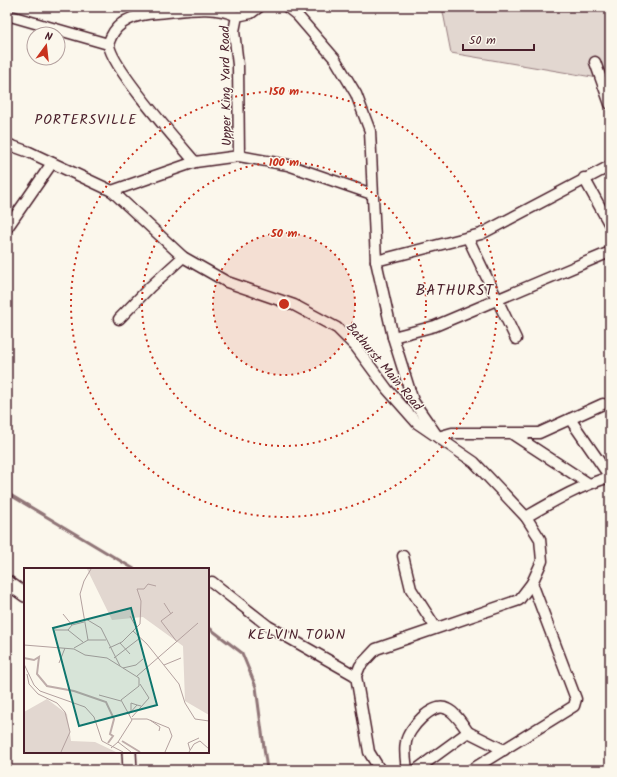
<svg xmlns="http://www.w3.org/2000/svg" width="617" height="777" font-family="Kalam,sans-serif">
<rect width="100%" height="100%" fill="#fbf7ec"/>
<filter id="ink" filterUnits="userSpaceOnUse"><feTurbulence type="fractalNoise" baseFrequency=".025" numOctaves="2"/><feDisplacementMap in="SourceGraphic" scale="8" xChannelSelector="R" yChannelSelector="G"/><feConvolveMatrix kernelMatrix="1 2 1 2 8 2 1 2 1" color-interpolation-filters="sRGB"/></filter>
<g filter="url(#ink)">
<polygon fill="#e2d7d0" stroke="#967b7e" points="442,7 610,7 610,80 451,53"/>
<g fill="none" stroke-linecap="round" stroke-linejoin="round">
<g stroke="#907477" stroke-width="3">
<polyline points="7,493 134,569"/>
<polyline points="208,627 242,653 256,687 267,770"/>
</g>
<g stroke="#4a1f2b" stroke-width="13">
<g id="minor">
<polyline points="287,7 297,15 335,59 356,94 370,131 376,261 393,337 413,401 438,437 452,433 539,433 603,404"/>
<polyline points="14,17 108,44"/>
<polyline points="595,62 610,104"/>
<polyline points="7,144 29,152 112,191 183,257 227,282 294,305 337,328 356,347 387,389 417,423 474,462 526,517 540,539 542,561 532,583 519,600 376,649 360,666 356,676 369,752 380,770"/>
<polyline points="239,156 238,65 234,31 237,16 251,13 259,7"/>
<path d="M195,162c-18,-21 -83,-94 -86,-117 -1,-3 1,-5 2,-8 8,-18 28,-23 46,-24 25,-2 57,-9 80,3"/>
<polyline points="584,178 610,225"/>
<polyline points="112,191 195,162 239,156 288,165 372,194"/>
<polyline points="7,228 52,163"/>
<polyline points="468,238 516,339"/>
<polyline points="376,261 481,234 610,166"/>
<polyline points="119,319 150,287 183,257"/>
<polyline points="393,337 435,326 610,252"/>
<polyline points="570,419 610,477"/>
<polyline points="514,435 589,484"/>
<path d="M526,517c28,-16 53,-31 84,-40"/>
<polyline points="403,556 411,589 436,628"/>
<polyline points="212,582 268,626 356,676"/>
<path d="M407,770c-1,-9 -3,-19 -1,-28 2,-13 27,-41 41,-33 8,3 16,16 21,23"/>
<polyline points="416,770 468,732 504,750"/>
<polyline points="471,770 574,706 576,699 532,583"/>
</g>
</g>
<g stroke="#4a1f2b" stroke-width="16">
<g id="major">
<polyline points="7,582 25,595"/>
<polyline points="129,752 130,770"/>
</g>
</g>
<use href="#minor" stroke="#fbf7ec" stroke-width="10"/>
<use href="#major" stroke="#fbf7ec" stroke-width="13"/>
</g>
</g>
<circle cx="284" cy="304" r="71" fill="#c8321e" fill-opacity=".12"/>
<g fill="none" stroke="#c8321e" stroke-width="2" stroke-dasharray="2 4">
<circle cx="284" cy="304" r="71"/>
<circle cx="284" cy="304" r="142"/>
<circle cx="284" cy="304" r="213"/>
</g>
<g text-anchor="middle" stroke-width="3" stroke-linejoin="round" paint-order="stroke">
<g font-size="13" fill="#4a1f2b" stroke="#fbf7ec">
<text transform="translate(225 86) rotate(-91)" y="5">Upper King Yard Road</text>
<text transform="translate(385 366) rotate(50)" y="5">Bathurst Main Road</text>
</g>
<g font-size="14" letter-spacing="1" fill="#4a1f2b" stroke="#fbf7ec">
<text x="86" y="124">PORTERSVILLE</text>
<text x="297" y="639">KELVIN TOWN</text>
</g>
<g font-size="15" letter-spacing="1" fill="#4a1f2b" stroke="#fbf7ec">
<text x="455" y="295">BATHURST</text>
</g>
</g>
<g transform="translate(24 568)">
<rect width="185" height="185" fill="#fbf7ec"/>
<path d="M63,1h122v146l-24,-14 -2,-55 -40,-29 -31,3zM23,131l20,15 4,27 24,1 21,10h-92v-40z" fill="#e2d7d0"/>
<path fill="none" stroke="#bfadaa" stroke-width="2" d="M0,90l10,2 5,-3 -2,17 10,12 27,5 32,11 8,17 -4,15 3,2 -5,7M98,173l18,11"/>
<path fill="none" stroke="#b4a19f" stroke-width="1" d="M140,35l7,11M149,44l-12,9 16,21M39,46l9,11M106,48l6,11M62,51l15,9 19,38M31,62h13M109,63l14,13 32,40 6,19 10,16 14,2M64,72l-8,-46 4,-13 7,-12M59,74l-15,-12 4,-5 12,-3M96,75l10,11M0,77l50,4 11,6 22,3 32,20v8l-18,14 11,20 -14,22 -7,6M50,80l14,-8h18M85,80l13,-6 18,-18 1,-23 -4,-12h7l4,-5 8,2M90,90l26,-20M35,95l6,-15M0,96l10,21 6,6 45,16 9,10 8,24 21,11M140,97l17,-7M99,100l13,-3 7,-6M3,106l2,10 9,10 19,9 8,9 5,20 -9,20M113,108l61,-53M75,127l22,6M107,144v-9l6,2M105,146l8,-9 4,1M108,149l17,-19 -9,-14M108,151h15l22,9 3,8 -7,16M126,152l10,7 -1,4M94,174l13,10M166,182l-2,-7 11,-5M165,184l5,-8 6,-3 9,8"/>
<path fill="#0f766e" fill-opacity="0.15" stroke="#0f766e" stroke-width="2" d="M107,40l26,97 -78,21 -26,-98z"/>
<rect width="185" height="185" fill="none" stroke="#4a1f2b" stroke-width="2"/>
</g>
<circle cx="284" cy="304" r="6" fill="#c8321e" stroke="#fbf7ec" stroke-width="2"/>
<g font-size="12" text-anchor="middle" font-weight="bold" fill="#c8321e" stroke="#fbf7ec" stroke-width="3" stroke-linejoin="round" paint-order="stroke">
<text x="284" y="95">150 m</text>
<text x="284" y="166">100 m</text>
<text x="284" y="237">50 m</text>
</g>
<rect width="617" height="777" fill="none" stroke="#fbf7ec" stroke-width="24"/>
<rect x="12" y="12" width="593" height="753" fill="none" stroke="#4a1f2b" stroke-width="1.5" filter="url(#ink)"/>
<g transform="translate(46 46) rotate(15)"><circle r="19" fill="#fbf7ec" stroke="#b4a19f"/>
<path d="M0-3L7 15L0 10L-7 15Z" fill="#c8321e"/>
<text y="-6" font-size="11" font-weight="bold" text-anchor="middle" fill="#4a1f2b">N</text>
</g>
<path d="M463 44v6h71v-6" fill="none" stroke="#4a1f2b" stroke-width="2"/>
<text x="469" y="44" font-size="12" fill="#4a1f2b" stroke="#fbf7ec" stroke-width="3" paint-order="stroke">50 m</text>
</svg>
